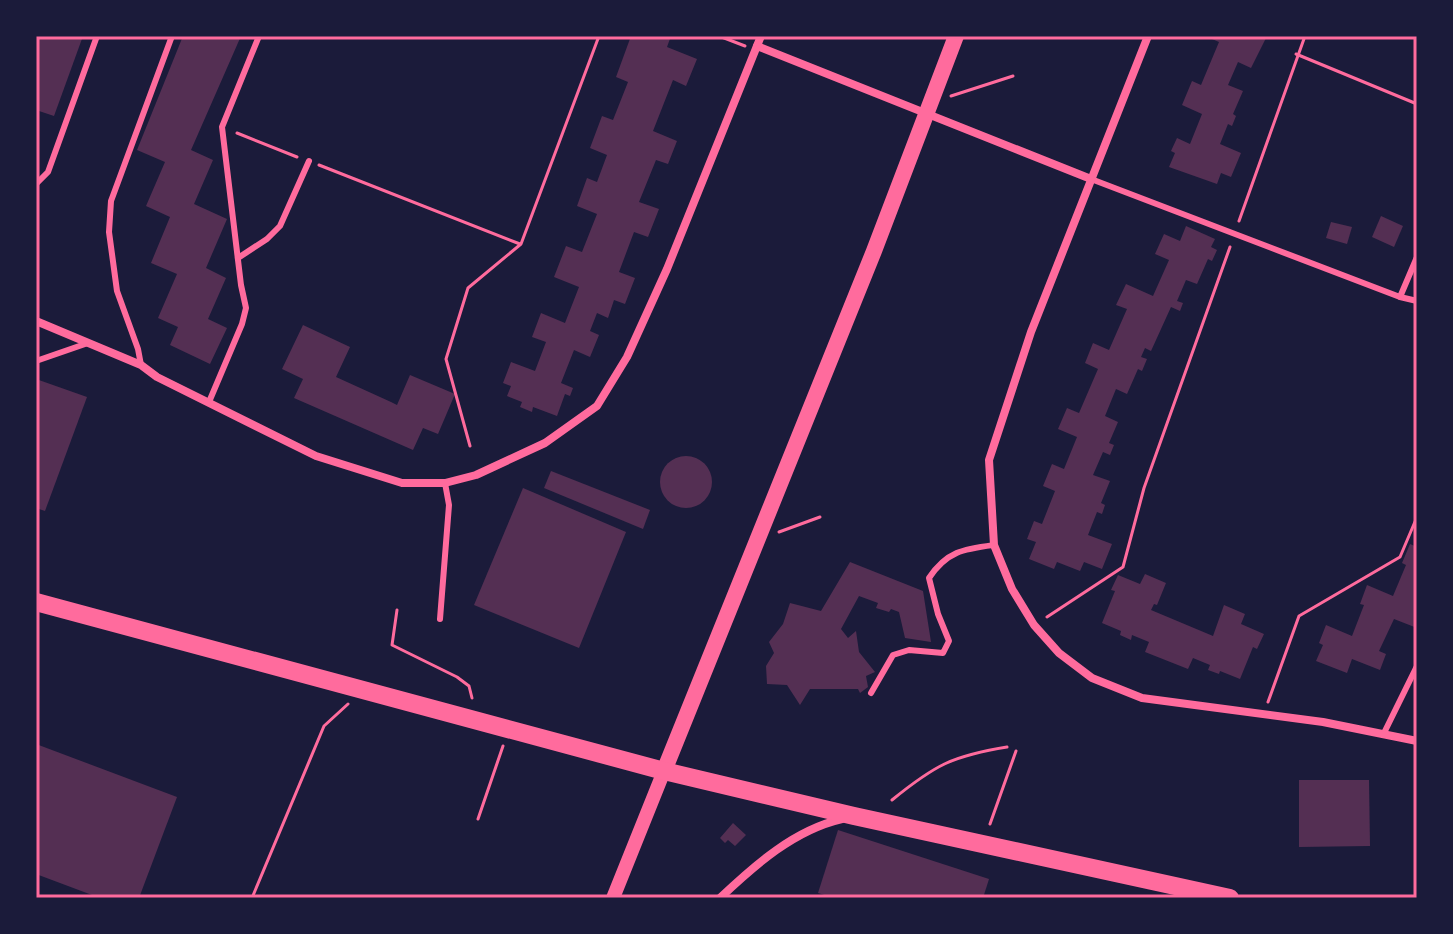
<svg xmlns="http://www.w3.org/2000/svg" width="1453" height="934" font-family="Cabin,sans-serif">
<rect width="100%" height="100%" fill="#1b1b3a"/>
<g fill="#542f53">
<polygon points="36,36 83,36 54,116 36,110"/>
<polygon points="183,36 241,36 191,150 213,160 194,204 227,219 206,268 226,278 208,319 227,328 210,364 170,345 178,327 158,318 177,274 151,263 170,217 146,206 165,162 137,150"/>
<polygon points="631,36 671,36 667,47 697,59 686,86 673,80 653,131 677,141 668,164 656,160 639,202 659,209 648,237 634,232 619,272 635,278 625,304 614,300 608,318 597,313 590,331 599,335 590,357 574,350 561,383 573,388 570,396 565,394 557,416 533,407 532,412 520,407 522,402 507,396 511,386 503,383 511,362 535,371 546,342 532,337 541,313 565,323 579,287 554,277 566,246 582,252 597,214 577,206 587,178 597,182 607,155 590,148 602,116 613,120 628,82 616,77"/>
<polygon points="1205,36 1267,36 1251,68 1238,62 1228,85 1243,91 1233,114 1236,116 1232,126 1228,124 1220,144 1241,153 1231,177 1221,173 1217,184 1169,167 1175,153 1171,151 1177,138 1190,144 1202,114 1182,105 1192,81 1201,85 1219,42"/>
<polygon points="1381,216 1403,226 1394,247 1372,237"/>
<polygon points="1331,222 1352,227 1347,244 1326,238"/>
<polygon points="1186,226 1215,239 1211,247 1217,250 1212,261 1208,259 1197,284 1186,280 1177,301 1183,303 1180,311 1171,307 1151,351 1145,348 1141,357 1147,359 1142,371 1138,369 1127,394 1116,389 1105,416 1118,422 1109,443 1114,445 1110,455 1103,452 1093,475 1110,481 1101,503 1105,505 1102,514 1097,512 1088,535 1112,544 1102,569 1084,562 1080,571 1057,562 1054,569 1029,559 1036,542 1027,539 1034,521 1042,524 1055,491 1043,486 1052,464 1064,469 1077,437 1058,429 1067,408 1079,413 1098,369 1085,363 1093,343 1109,350 1127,309 1116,305 1126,284 1153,296 1169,260 1155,254 1164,234 1180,241"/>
<polygon points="303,325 350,347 336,377 391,402 397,405 410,375 455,394 438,434 423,428 413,450 294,398 303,379 282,369"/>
<polygon points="36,379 87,397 45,511 36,508"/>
<circle cx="686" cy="482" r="26"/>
<polygon points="551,471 650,510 643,529 544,488"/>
<polygon points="523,488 626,532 579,648 474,605"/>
<polygon points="1410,544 1417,547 1417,628 1394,619 1379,651 1386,654 1380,670 1352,659 1347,673 1316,661 1323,645 1319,643 1326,625 1352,636 1364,605 1360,604 1367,585 1393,596 1406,565 1402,563"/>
<polygon points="850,562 923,591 931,642 905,638 899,612 891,609 889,612 876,608 878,603 859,596 841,629 848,638 856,631 859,652 875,672 866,676 868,687 860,693 858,689 810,689 800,705 787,685 767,684 766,666 774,653 769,642 783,624 790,603 821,611"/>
<polygon points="1145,574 1166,583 1157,605 1154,604 1151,610 1213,636 1224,605 1245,614 1241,624 1264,634 1257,649 1253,647 1240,679 1220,671 1219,674 1208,670 1210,665 1193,658 1188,669 1145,652 1149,642 1132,635 1131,640 1120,635 1121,631 1102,623 1115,591 1111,590 1118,575 1140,584"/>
<polygon points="36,744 177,797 139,898 100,898 36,874"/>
<polygon points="1299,780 1369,780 1370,846 1299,847"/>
<polygon points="733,823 746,835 735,846 728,840 725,843 720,838"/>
<polygon points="838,830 989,879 983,898 834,898 818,893"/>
</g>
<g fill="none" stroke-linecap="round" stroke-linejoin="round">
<g stroke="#ff6b9d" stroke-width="3">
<polyline points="719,36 745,46"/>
<polyline points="1296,54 1417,104"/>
<polyline points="951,96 1013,76"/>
<polyline points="237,133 297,157"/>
<polyline points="319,165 520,244"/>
<polyline points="1239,221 1305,36"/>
<polyline points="470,446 446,359 468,288 521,244 599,36"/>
<polyline points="779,532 820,517"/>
<polyline points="397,610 392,645 457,677 469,686 472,698"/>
<polyline points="1047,617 1123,567 1144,488 1230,247"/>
<polyline points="1268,702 1299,616 1400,557 1417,517"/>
<path d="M892,800c43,-35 60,-44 115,-53"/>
<polyline points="478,819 503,746"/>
<polyline points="990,824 1016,751"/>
<polyline points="252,898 324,726 348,704"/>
</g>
<g stroke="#ff6b9d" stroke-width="6">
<polyline points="1091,179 1400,297 1417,301"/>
<polyline points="36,184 48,172 97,36"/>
<polyline points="238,258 267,239 280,226 309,161"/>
<polyline points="1400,297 1417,257"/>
<polyline points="36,361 88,343"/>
<polyline points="141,365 138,349 117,291 109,232 111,201 172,36"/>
<polyline points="209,402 242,324 246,308 241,285 222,127 259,36"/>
<polyline points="440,619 449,505 445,483"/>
<path d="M871,693l22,-38 16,-5 34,3 6,-12 -11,-27 -9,-36c18,-27 35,-29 65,-33"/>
<polyline points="1384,733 1417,666"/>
</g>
<g stroke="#ff6b9d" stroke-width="8">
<polyline points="1148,36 1031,332 989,460 994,545 1012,589 1034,625 1059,653 1092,678 1142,698 1323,722 1417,741"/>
<polyline points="757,46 1091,179"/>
<polyline points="36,321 141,365 157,377 316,456 402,483 445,483 476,475 545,443 597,406 627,357 667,269 761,36"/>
<path d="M720,898c35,-33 74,-68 122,-79"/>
</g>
<polyline stroke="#ff6b9d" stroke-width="14" points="613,898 664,771"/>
<polyline stroke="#ff6b9d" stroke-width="16" points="664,771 874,251 956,36"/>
<polyline stroke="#ff6b9d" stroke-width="18" points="36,602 664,771 854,816 1230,898"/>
</g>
<rect width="1453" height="934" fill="none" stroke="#1b1b3a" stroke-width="76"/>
<rect x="38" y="38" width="1377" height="858" fill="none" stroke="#ff6b9d" stroke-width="3"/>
</svg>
